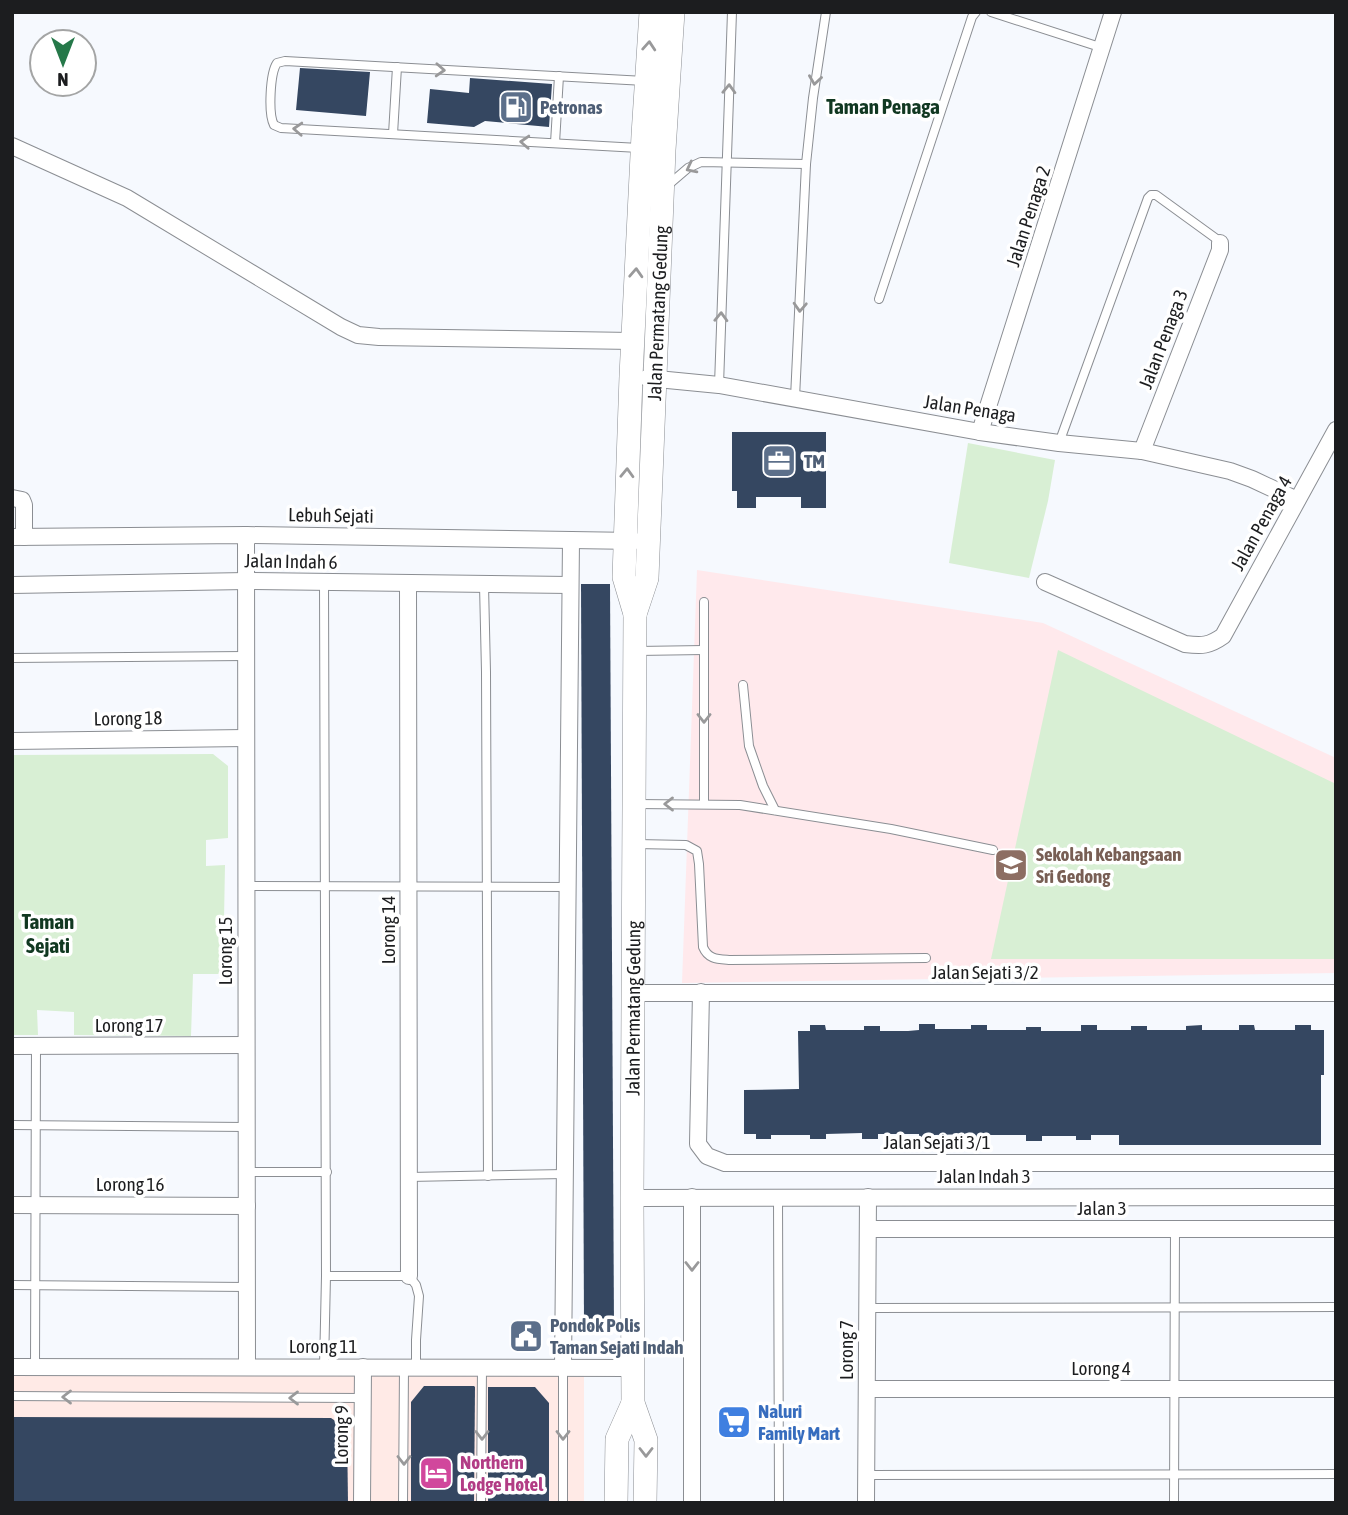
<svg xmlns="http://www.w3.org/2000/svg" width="1348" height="1515" font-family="'Asap Condensed',sans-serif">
<rect width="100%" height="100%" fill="#f6f9fe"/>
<polygon fill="#ffeae6" points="12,1375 584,1376 584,1503 12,1503"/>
<polygon fill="#ffe9ec" points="697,570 1043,623 1336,758 1336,973 682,983"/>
<g fill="#d8efd4">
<polygon points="968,443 1055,460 1048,501 1029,578 949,563"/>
<polygon points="1058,650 1336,784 1336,959 991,959"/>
<polygon points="213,754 228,766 228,838 206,840 206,866 225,865 223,974 193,974 191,1036 74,1035 74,1012 37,1010 38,1035 12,1035 12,755"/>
</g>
<g fill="#354761">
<polygon points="300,68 370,72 366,116 296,110"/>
<polygon points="470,78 552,84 549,127 485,121 474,127 427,123 430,89 469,93"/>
<polygon points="732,432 826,432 826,508 801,508 801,497 756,497 756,508 737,508 737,491 732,491"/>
<polygon points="581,584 610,584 614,1328 584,1328"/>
<polygon points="919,1024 935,1024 935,1029 971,1029 971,1025 987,1025 987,1030 1026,1030 1026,1027 1041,1027 1041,1031 1081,1031 1081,1025 1097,1025 1097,1030 1131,1030 1131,1026 1147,1026 1147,1030 1186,1030 1186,1026 1202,1025 1202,1030 1239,1030 1239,1025 1254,1025 1255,1030 1295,1030 1295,1025 1311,1025 1311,1030 1324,1030 1324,1075 1321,1075 1321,1145 1119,1145 1119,1135 1091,1135 1091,1140 1076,1140 1076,1136 1042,1136 1042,1141 1026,1141 1026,1135 987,1135 987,1139 971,1139 971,1134 934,1135 934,1139 919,1139 919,1134 878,1134 878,1139 862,1139 862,1133 826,1134 826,1139 810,1139 810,1135 771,1135 771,1139 756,1139 756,1134 744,1134 744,1090 799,1089 798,1031 810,1031 810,1025 825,1025 826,1030 864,1030 864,1026 880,1026 880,1031 908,1031 919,1030"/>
<polygon points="424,1386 474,1386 475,1387 474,1503 411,1503 411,1402"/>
<polygon points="488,1387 535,1387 549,1403 549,1503 488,1503"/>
<polygon points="12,1417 331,1418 347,1429 348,1503 12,1503"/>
</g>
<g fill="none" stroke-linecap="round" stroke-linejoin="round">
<g stroke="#8b8e93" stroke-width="10">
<g id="service">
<polyline points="991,12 1103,48"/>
<polyline points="393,134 397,67"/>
<polyline points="555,143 559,76"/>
<path d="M639,148l-358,-20 -7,-3c-6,-11 -4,-52 3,-62l8,-2 360,20"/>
<polyline points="667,186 688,168 701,162 806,164"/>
<polyline points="879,299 972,17 976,12"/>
<polyline points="719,385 732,12"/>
<polyline points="795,398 806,164 813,98 826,12"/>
<polyline points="1059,443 1148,198 1151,195 1156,195 1218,240 1220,243"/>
<polyline points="324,583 326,1276"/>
<polyline points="484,585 486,672 488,1176"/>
<polyline points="704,602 704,804"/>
<polyline points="637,651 704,650"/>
<polyline points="12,658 245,656"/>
<polyline points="743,685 749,746 763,786 775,810"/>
<polyline points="636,804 740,805 891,829 993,850"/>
<path d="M637,844l49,1 11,6 2,13 4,83c5,12 14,12 26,13l197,-2"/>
<polyline points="246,886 568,887"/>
<polyline points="12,1125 246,1127"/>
<polyline points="247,1172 327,1172"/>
<polyline points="409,1177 565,1174"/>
<polyline points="778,1198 779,1503"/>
<polyline points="12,1285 247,1287"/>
<polyline points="868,1308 1336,1307"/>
<polyline points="35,1367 36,1046"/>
<polyline points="324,1367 326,1276 409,1276 416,1285 419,1296 416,1340 416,1367"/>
<polyline points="12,1396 362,1398"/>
<polyline points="867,1475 1336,1474"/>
<polyline points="403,1503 404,1367"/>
<polyline points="481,1503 482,1367"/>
<polyline points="563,1503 563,1368"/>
<polyline points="1174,1503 1175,1229"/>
</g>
</g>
<g stroke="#8b8e93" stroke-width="18">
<g id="minor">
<polyline points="12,146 127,198 341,327 358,335 379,337 632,341"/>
<polyline points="647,378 719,385 980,432 1059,443 1142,451 1230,471 1252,479 1297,500"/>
<polyline points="980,432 1113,12"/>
<polyline points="1142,451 1220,250 1220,243"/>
<polyline points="12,498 22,500 24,505 24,537"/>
<polyline points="246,535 247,1367"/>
<polyline points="12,537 246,535 635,541"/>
<path d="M1045,582l140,62c17,2 24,2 38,-8l113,-206"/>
<polyline points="408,584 409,1276"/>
<polyline points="12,585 246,581 570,585"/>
<polyline points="12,741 245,738"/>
<polyline points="701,992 698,1144 707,1156 725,1163 1336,1163"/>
<polyline points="634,993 1336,993"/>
<polyline points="12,1046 246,1045"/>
<polyline points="692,1197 692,1503"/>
<polyline points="632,1198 1336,1197"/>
<polyline points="12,1205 247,1206"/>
<polyline points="868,1229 1336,1229"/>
<polyline points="12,1367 633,1368"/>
<polyline points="563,1368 571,540"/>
<polyline points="867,1389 1336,1389"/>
<polyline points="362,1503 363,1367"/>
<polyline points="866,1503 868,1197"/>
</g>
</g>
<g stroke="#8b8e93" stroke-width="24">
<g id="secondary">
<path id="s1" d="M635,614l12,-36 17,-428 9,-138"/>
<polyline points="616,1503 617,1439 633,1403"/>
<path id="s2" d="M645,1503l1,-63 -13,-37 -1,-205 3,-584 -11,-37 7,-201 12,-241 8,-123"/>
</g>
</g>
<use href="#service" stroke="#fff" stroke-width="8"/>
<use href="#minor" stroke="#fff" stroke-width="16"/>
<use href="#secondary" stroke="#fff" stroke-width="23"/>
</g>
<defs><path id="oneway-chevron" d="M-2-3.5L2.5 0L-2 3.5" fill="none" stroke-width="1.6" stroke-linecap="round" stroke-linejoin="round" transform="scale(1.75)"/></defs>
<g stroke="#99999a">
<use href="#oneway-chevron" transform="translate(649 46) rotate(-86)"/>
<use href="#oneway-chevron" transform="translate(440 70) rotate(3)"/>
<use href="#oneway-chevron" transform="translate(815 80) rotate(98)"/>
<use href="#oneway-chevron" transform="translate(729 89) rotate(-88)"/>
<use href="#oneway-chevron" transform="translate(298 129) rotate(-177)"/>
<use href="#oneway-chevron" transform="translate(525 142) rotate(-177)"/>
<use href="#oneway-chevron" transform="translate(691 168) rotate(153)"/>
<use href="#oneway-chevron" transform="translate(636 273) rotate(-87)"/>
<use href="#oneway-chevron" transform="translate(800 307) rotate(93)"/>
<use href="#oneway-chevron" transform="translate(721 317) rotate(-88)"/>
<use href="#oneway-chevron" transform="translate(627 473) rotate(-88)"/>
<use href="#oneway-chevron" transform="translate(704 718) rotate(90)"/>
<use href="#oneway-chevron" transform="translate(669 804) rotate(180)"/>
<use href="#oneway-chevron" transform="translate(692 1266) rotate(90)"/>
<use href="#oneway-chevron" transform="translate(67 1397) rotate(-180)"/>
<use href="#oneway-chevron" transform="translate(294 1398) rotate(-180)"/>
<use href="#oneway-chevron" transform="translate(482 1435) rotate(90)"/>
<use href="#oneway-chevron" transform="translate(563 1435) rotate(90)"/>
<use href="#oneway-chevron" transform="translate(646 1452) rotate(90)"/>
<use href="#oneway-chevron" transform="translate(404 1460) rotate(90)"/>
</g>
<defs>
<g id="fuel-square" transform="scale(1.75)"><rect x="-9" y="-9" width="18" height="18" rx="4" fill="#5c6f8a" stroke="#fff"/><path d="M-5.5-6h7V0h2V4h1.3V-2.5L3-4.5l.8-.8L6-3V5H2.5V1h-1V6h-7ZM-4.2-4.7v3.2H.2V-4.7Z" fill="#fff"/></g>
<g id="office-square" transform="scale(1.75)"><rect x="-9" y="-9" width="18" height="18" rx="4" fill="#5c6f8a" stroke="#fff"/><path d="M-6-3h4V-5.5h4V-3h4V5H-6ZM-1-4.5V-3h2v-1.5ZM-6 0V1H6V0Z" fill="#fff"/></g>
<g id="school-square" transform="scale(1.75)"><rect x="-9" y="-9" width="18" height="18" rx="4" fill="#8d6e63" stroke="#fff"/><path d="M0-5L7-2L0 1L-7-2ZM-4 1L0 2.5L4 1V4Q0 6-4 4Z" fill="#fff"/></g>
<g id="civic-square" transform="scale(1.75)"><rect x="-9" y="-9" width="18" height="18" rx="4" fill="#5c6f8a" stroke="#fff"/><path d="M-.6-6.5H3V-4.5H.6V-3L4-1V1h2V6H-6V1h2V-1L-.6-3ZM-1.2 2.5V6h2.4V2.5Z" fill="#fff"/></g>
<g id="supermarket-square" transform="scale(1.75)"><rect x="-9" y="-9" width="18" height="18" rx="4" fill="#3f7fe0" stroke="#fff"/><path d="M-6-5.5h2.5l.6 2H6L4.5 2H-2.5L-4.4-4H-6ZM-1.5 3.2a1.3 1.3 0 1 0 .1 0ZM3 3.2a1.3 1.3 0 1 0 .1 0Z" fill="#fff"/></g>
<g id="hotel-square" transform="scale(1.75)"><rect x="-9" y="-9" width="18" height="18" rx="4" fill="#d1479c" stroke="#fff"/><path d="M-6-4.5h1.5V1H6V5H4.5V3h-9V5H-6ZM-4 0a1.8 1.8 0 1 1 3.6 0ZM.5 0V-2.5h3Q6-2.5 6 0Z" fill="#fff"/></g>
</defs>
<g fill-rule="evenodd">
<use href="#fuel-square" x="516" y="107"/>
<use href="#office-square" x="779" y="461"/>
<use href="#school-square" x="1011" y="865"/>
<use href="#civic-square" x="526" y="1336"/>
<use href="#supermarket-square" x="734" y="1422"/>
<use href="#hotel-square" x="436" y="1473"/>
</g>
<g text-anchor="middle" stroke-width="7" stroke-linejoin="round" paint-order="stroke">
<g font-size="19" font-weight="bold" fill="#4e5e75" stroke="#fff" text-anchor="start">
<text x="540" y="114">Petronas</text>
<text x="804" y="468">TM</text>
<text x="550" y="1332">Pondok Polis<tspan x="550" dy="22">Taman Sejati Indah</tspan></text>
</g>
<g font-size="19" fill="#1c1d1f" stroke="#fff">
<text transform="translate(1028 216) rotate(-72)" y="7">Jalan Penaga 2</text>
<text dy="7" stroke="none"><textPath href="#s1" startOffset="303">Jalan Permatang Gedung</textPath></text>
<text transform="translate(1163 339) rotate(-69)" y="7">Jalan Penaga 3</text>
<text transform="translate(970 408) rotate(9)" y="7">Jalan Penaga</text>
<text transform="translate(331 515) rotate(1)" y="7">Lebuh Sejati</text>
<text transform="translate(1261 523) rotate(-61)" y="7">Jalan Penaga 4</text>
<text transform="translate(291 561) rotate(1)" y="7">Jalan Indah 6</text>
<text transform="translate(128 718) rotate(-1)" y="7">Lorong 18</text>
<text transform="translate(388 930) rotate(-90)" y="7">Lorong 14</text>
<text transform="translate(225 951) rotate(-90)" y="7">Lorong 15</text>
<text x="985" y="979">Jalan Sejati 3/2</text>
<text dy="7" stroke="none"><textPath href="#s2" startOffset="497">Jalan Permatang Gedung</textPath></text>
<text x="129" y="1032">Lorong 17</text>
<text x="937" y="1149">Jalan Sejati 3/1</text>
<text x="984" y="1183">Jalan Indah 3</text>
<text x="130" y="1191">Lorong 16</text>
<text x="1102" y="1215">Jalan 3</text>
<text x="323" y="1353">Lorong 11</text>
<text transform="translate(846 1350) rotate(-90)" y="7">Lorong 7</text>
<text x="1101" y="1375">Lorong 4</text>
<text transform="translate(341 1435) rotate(-90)" y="7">Lorong 9</text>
</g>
<g font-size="19" font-weight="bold" fill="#785e54" stroke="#fff" text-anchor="start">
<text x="1036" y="861">Sekolah Kebangsaan<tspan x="1036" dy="22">Sri Gedong</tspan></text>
</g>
<g font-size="19" font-weight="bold" fill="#366cbe" stroke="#fff" text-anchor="start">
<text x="758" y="1418">Naluri<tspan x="758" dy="22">Family Mart</tspan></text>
</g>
<g font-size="19" font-weight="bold" fill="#b23c85" stroke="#fff" text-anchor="start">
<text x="460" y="1469">Northern<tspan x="460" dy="22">Lodge Hotel</tspan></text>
</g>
<g font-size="21" font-weight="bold" fill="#113821" stroke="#fff">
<text x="883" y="114">Taman Penaga</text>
<text x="48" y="929">Taman<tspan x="48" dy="24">Sejati</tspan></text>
</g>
</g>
<rect width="1348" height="1515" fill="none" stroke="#1c1d1f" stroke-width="28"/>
<g transform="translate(63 63) rotate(180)"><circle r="33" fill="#ffffff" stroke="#a4a5a5" stroke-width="2"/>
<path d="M0-5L12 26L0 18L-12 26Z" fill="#257849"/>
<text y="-10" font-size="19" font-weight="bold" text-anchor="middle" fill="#1c1d1f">N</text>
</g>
</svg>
